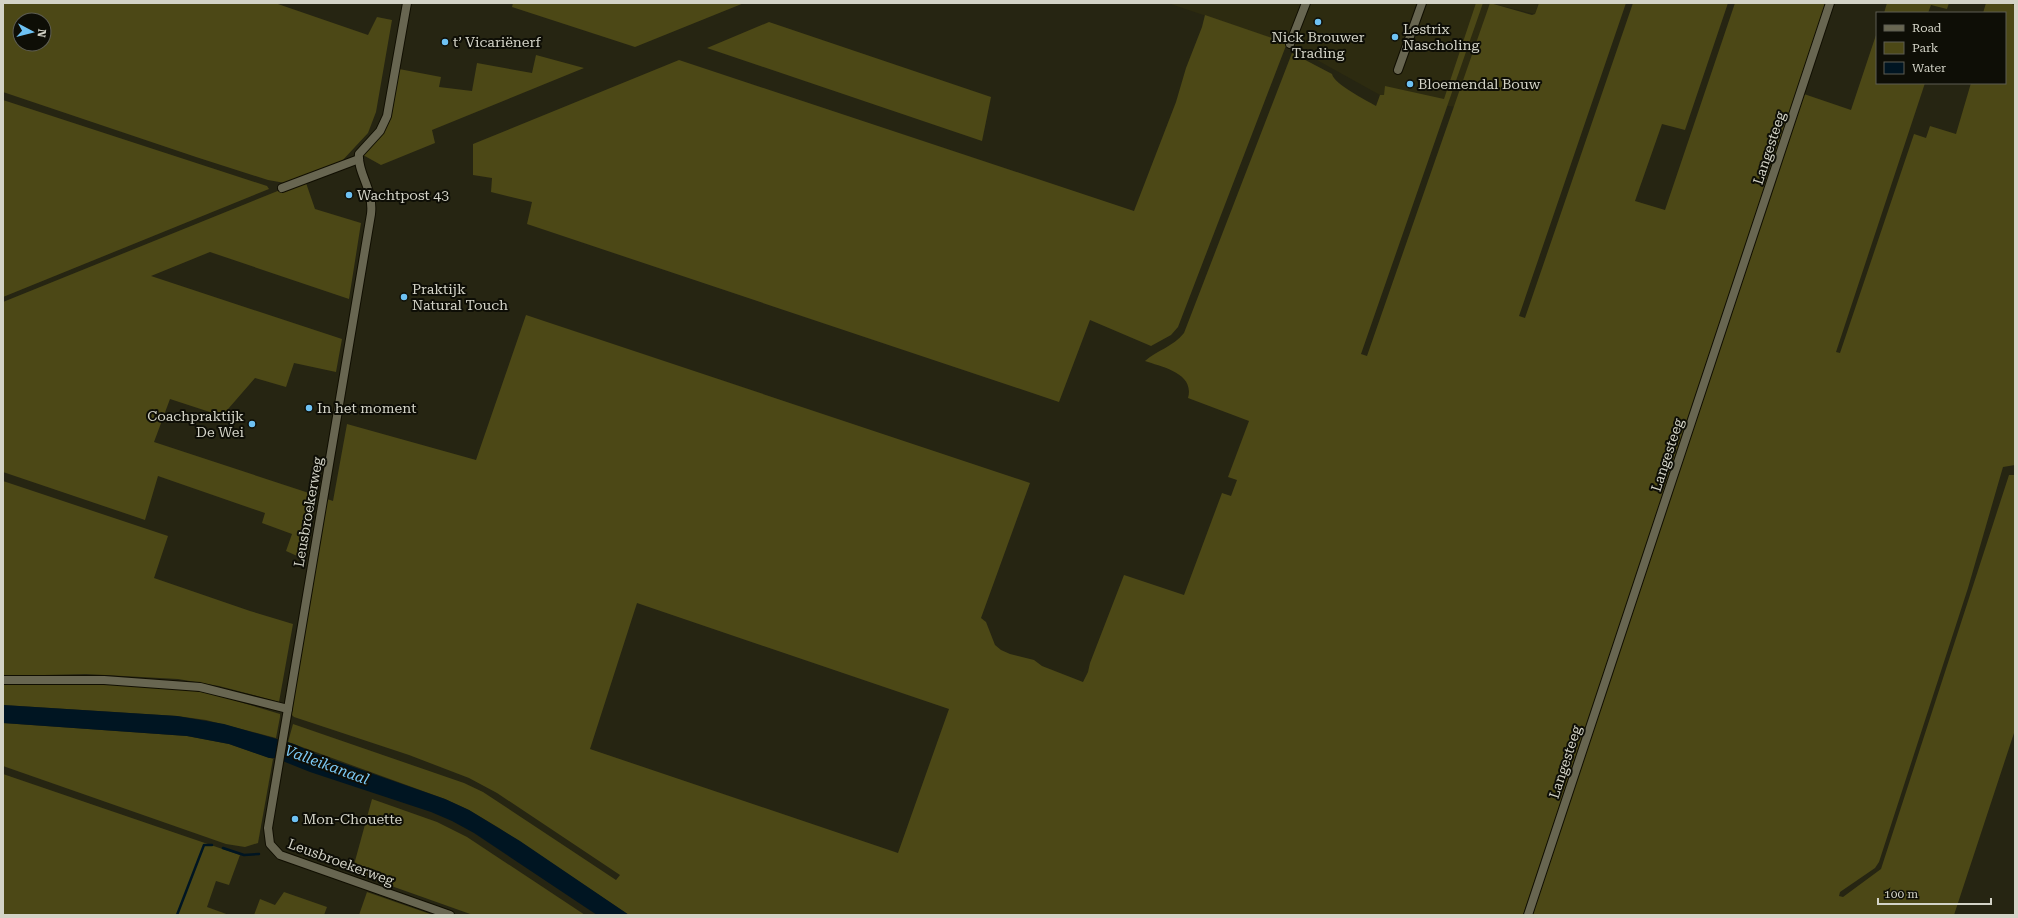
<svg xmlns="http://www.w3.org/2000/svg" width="2018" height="918" font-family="'Roboto Serif',serif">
<rect width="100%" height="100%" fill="#262512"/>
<polygon fill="#2d2b10" points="1168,3 1539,3 1535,14 1493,4 1455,107 1380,95 1288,44"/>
<g fill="#4c4816" fill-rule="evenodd">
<path d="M3,3h272l93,32 9,-18 15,3 -16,92 -8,21 -27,29 -56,21 -17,-3 -72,-23 -193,-65zM20,20h24v24h-24z"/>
<polygon points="513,3 744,3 635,47 512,7"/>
<path d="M1476,3h7l-122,351 6,2 123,-353 42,12 3,-1 4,-11h87l-107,313 6,2 108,-315h95l-43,127 -23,-6 -27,77 30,9 70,-207h92l-304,912h-894l-130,-87 -30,-18 -24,-11 -157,-57 5,-18 171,59 19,9 133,88 4,-5 -123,-82 -28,-15 -60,-23 -115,-38 -3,-3 36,-215 6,2 14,-77 129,36 50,-145 504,168 -49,135 5,4 9,23 6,5 9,4 24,6 8,6 41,16 5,-10 2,-9 34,-88 60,20 38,-102 9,3 6,-16 -9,-3 21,-56 -61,-23c7,-25 -26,-31 -43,-37 12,-11 28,-14 39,-28l108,-280 40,21c2,10 34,26 44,32l4,-11h4l1,-9 59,13zM637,603l312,106 -51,144 -308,-104z"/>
<polygon points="1887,3 1949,3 1947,9 1931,5 1928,13 1884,13"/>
<polygon points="1986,3 2008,3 2015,5 2015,465 2003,467 1968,588 1879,862 1875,868 1840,892 1839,896 1843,897 1881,869 2009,475 2015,475 2015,730 1954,915 1531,915 1804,94 1851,110 1877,32 1877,83 1925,83 1836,352 1840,353 1914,134 1926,138 1930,126 1956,134 1971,83 2005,83 2005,13 1983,13"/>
<polygon points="1205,15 1287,43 1178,327 1171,335 1151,346 1090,320 1059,402 527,224 532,202 491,192 492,178 473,175 473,144 679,60 1134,211 1176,102 1186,68 1202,27"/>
<polygon points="769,22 991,97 982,141 707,48"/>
<polygon points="536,55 584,68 432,130 435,143 381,165 363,155 379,137 399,69 441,77 439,87 472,91 477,63 532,73"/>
<polygon points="3,100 267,186 269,189 3,297"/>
<polygon points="305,180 315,209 361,223 349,299 210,252 151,276 342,339 336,372 294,363 286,387 255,378 222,416 170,399 154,442 315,495 304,559 286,551 292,534 262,523 265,513 158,476 145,520 3,472 3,302"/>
<polygon points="3,481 168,536 154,578 250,611 293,624 279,702 219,686 178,679 86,674 3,676"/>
<polygon points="3,684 98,684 177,688 213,694 280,714 280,717 276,738 206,720 177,716 3,705"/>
<polygon points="3,723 187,736 229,744 273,759 258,843 245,847 226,844 3,766"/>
<polygon points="3,774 240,855 229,885 216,881 207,907 229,915 3,915"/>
<polygon points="372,799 437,822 467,837 585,915 473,915 352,872"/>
<polygon points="284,892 327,907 324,915 254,915 260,899 275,905"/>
<polygon points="367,892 433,915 359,915"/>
</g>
<polygon fill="#001522" points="3,705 177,716 224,724 294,744 316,754 445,799 469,810 520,841 629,915 597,915 474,833 452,821 431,812 310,772 275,758 269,758 229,744 187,736 3,723"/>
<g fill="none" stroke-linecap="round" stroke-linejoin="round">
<g stroke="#001522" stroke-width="2.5">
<polyline points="223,848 244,855 259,854"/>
<polyline points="177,915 204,845 212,845"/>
</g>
<g stroke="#100e01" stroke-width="10">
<g id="minor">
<path d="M407,3l-20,113 -7,15 -21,23c-2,19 15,35 12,60l-103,614 2,16 10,11 170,60"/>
<polyline points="1290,44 1306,3"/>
<polyline points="1398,70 1422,3"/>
<polyline points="282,188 359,159"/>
<polyline points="3,680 104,680 200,687 288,709"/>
<polyline points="1528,915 1830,3"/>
</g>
</g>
<use href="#minor" stroke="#686651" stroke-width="8"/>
</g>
<g fill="#6ec2f3" stroke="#0e0e06" stroke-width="1.5">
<circle cx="1318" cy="22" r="4"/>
<circle cx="1395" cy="37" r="4"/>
<circle cx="445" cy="42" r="4"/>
<circle cx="1410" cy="84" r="4"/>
<circle cx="349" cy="195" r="4"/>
<circle cx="404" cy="297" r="4"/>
<circle cx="309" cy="408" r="4"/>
<circle cx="252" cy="424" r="4"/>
<circle cx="295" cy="819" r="4"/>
</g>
<g text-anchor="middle" stroke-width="4" stroke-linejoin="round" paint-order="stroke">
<g font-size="14" fill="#d3d3c7" stroke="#0e0e06" text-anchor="start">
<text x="1403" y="34">Lestrix<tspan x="1403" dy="16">Nascholing</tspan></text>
<text x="1318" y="42" text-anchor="middle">Nick Brouwer<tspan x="1318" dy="16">Trading</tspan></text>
<text x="453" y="47">t’ Vicariënerf</text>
<text x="1418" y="89">Bloemendal Bouw</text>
<text x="357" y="200">Wachtpost 43</text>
<text x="412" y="294">Praktijk<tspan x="412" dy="16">Natural Touch</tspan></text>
<text x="317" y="413">In het moment</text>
<text x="244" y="421" text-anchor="end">Coachpraktijk<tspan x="244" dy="16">De Wei</tspan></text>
<text x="303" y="824">Mon-Chouette</text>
</g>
<g font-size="14" fill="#d3d3c7" stroke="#0e0e06">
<text transform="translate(1769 148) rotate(-72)" y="5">Langesteeg</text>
<text transform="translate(1667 455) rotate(-72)" y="5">Langesteeg</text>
<text transform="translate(308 512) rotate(-80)" y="5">Leusbroekerweg</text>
<text transform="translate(1565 762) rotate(-72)" y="5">Langesteeg</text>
<text transform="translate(341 862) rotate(20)" y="5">Leusbroekerweg</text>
</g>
<g font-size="15" font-style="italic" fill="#7cc9f6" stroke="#0e0e06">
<text transform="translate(327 765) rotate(20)" y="5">Valleikanaal</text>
</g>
</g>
<rect width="2018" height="918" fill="none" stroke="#d3d3c7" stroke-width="8"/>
<rect x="1876" y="12" width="130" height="72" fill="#0e0e06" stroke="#5d5d53"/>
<rect x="1884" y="25" width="20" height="6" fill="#686651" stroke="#5d5d53"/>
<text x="1912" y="32" font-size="12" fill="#d3d3c7">Road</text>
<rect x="1884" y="42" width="20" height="12" fill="#4c4816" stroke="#5d5d53"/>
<text x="1912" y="52" font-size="12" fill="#d3d3c7">Park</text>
<rect x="1884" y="62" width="20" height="12" fill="#001522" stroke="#5d5d53"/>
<text x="1912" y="72" font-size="12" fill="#d3d3c7">Water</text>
<g transform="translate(32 32) rotate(97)"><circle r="19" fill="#0e0e06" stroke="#5d5d53"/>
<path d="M0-3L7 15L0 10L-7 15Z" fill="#6ec2f3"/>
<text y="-6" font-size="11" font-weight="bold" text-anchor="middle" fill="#d3d3c7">N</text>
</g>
<path d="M1878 898v6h113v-6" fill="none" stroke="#d3d3c7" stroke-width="2"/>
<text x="1884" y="898" font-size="12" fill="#d3d3c7" stroke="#0e0e06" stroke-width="3" paint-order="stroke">100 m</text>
</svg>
